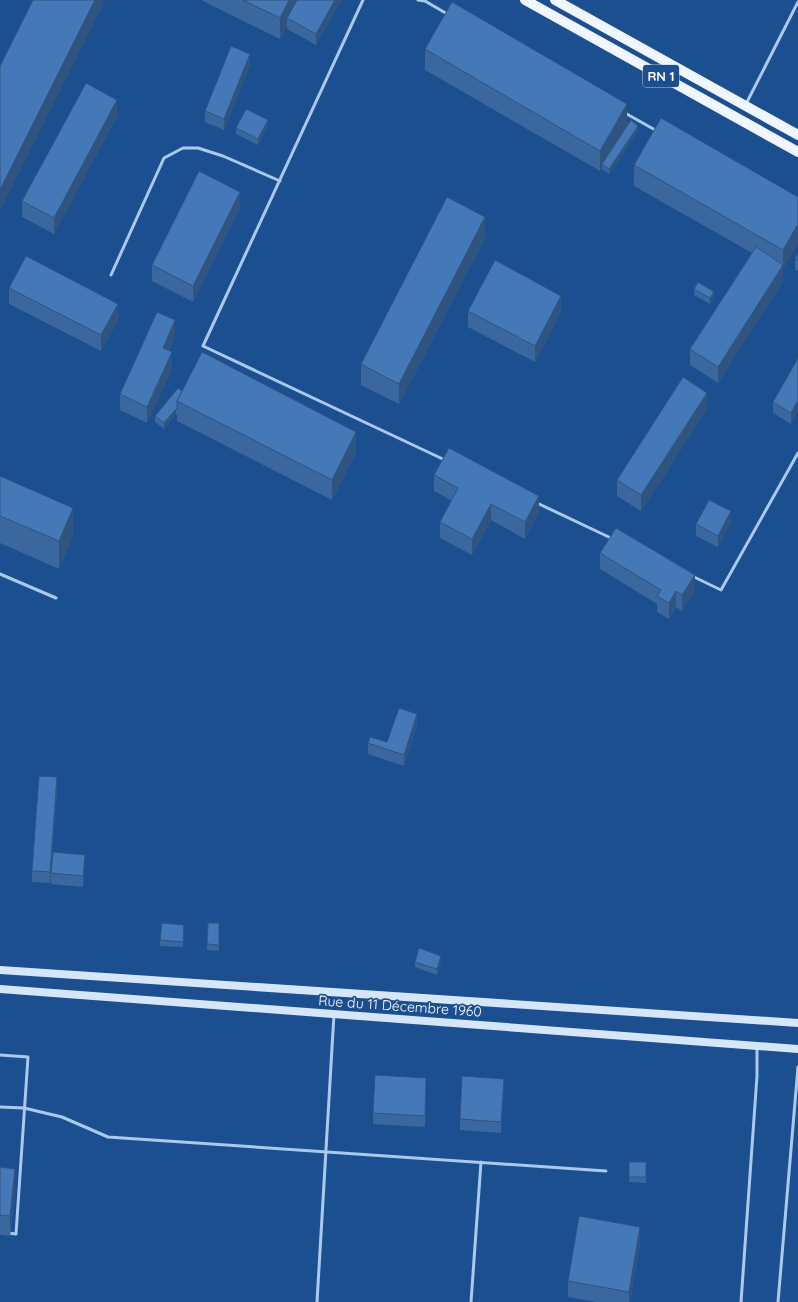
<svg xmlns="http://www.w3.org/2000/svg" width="798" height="1302" font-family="Quicksand,sans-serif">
<rect width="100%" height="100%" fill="#1b4f8f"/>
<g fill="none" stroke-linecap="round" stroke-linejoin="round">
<g stroke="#a9c9ee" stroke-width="3">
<polyline points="363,0 203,346 447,461"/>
<polyline points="418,0 425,1 449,15"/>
<polyline points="746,104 798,2"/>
<polyline points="625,113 657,131"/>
<polyline points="111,275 164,158 183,148 198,148 223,156 280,181"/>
<polyline points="537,503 613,539"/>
<polyline points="0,574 56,598"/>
<polyline points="692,576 721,590 798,453"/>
<polyline points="0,1055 28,1057 16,1234 0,1232"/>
<polyline points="0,1107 24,1108 62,1117 108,1137 606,1171"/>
<polyline points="317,1302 334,1014"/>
<polyline points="471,1302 481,1162"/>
<polyline points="741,1302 757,1076 757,1046"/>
<polyline points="778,1302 798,1067"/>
</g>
<g stroke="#d6e6fa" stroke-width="8">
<polyline points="0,970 798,1023"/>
<polyline points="0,989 798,1049"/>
</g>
<g stroke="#f0f6ff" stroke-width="10">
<polyline points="525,0 798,152"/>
<polyline points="555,0 798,135"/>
</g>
</g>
<g fill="#3a679d">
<polygon points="201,0 341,0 316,45 287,29 287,25 280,39"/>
<polygon points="425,49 627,124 623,132 638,131 609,174 602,169 600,171 425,70"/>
<polygon points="250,65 224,130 205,122 205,111"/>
<polygon points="117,116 54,234 22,217 22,201"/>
<polygon points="268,125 258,145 236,134 236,128"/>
<polygon points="634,165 798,197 783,270 783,281 718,383 690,365 690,349 752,253 634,186"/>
<polygon points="240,208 193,302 152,281 152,265"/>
<polygon points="485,238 399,404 361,385 361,364"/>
<polygon points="798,253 798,271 795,270 795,259"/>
<polygon points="9,288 118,320 101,351 9,304"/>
<polygon points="694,289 714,297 710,304 694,295"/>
<polygon points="468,311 561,312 535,362 468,327"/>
<polygon points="175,336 169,351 172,368 147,423 120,410 120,394"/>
<polygon points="798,358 798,411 791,424 773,413 773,402"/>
<polygon points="182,391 356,452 332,500 177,421 177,416 176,414 164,429 155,422 155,416"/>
<polygon points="707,409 641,511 617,496 617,480"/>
<polygon points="434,475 539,512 525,539 491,520 472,555 440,538 440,522 452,501 434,491"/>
<polygon points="0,476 73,536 59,569 0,543"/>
<polygon points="731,522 718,547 696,536 696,524"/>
<polygon points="600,553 695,591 682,611 676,607 669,619 657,612 657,604 600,569"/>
<polygon points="417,725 404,766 368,754 368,743 387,742"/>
<polygon points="57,788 51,872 85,866 83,887 51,884 51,873 50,883 32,882 32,871"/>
<polygon points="208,923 219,923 219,951 207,950"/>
<polygon points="184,931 183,947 160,946 160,940"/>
<polygon points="441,961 437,975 415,967 415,962"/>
<polygon points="426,1089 425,1127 373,1124 373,1113"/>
<polygon points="504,1090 501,1133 460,1130 460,1119"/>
<polygon points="629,1162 646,1162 646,1183 629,1182"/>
<polygon points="0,1167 15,1190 10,1236 0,1235"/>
<polygon points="640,1243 630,1302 596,1302 568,1297 568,1281"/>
</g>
<g fill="#305480">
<polygon points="95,0 103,0 103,5 0,211 0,190"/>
<polygon points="289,0 299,0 287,18 287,25 280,39 280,18"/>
<polygon points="335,0 341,0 316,45 316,34"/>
<polygon points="250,54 250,65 224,130 224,119"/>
<polygon points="117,100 117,116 54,234 54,218"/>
<polygon points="627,104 627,124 604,165 602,164 602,169 600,171 600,151"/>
<polygon points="268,120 268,125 258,145 258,139"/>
<polygon points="638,126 638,131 609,174 609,169"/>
<polygon points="240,192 240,208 193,302 193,286"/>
<polygon points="485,217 485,238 399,404 399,384"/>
<polygon points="798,224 798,245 783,270 783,281 718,383 718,367 783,265 783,250"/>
<polygon points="714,292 714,297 710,304 710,298"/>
<polygon points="561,296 561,312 535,362 535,346"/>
<polygon points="118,304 118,320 101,351 101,335"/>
<polygon points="175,320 175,336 163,364 163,348"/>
<polygon points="172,352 172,368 147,423 147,407"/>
<polygon points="707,393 707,409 641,511 641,495"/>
<polygon points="798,400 798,411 791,424 791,413"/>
<polygon points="176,409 176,414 164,429 164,423"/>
<polygon points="356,432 356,452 332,500 332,480"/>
<polygon points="539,496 539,512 525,539 525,522"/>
<polygon points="491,504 491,520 472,555 472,539"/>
<polygon points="73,508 73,536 59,569 59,541"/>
<polygon points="731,511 731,522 718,547 718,536"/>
<polygon points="695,575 695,591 682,611 682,595"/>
<polygon points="676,591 676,607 669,619 669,603"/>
<polygon points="417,714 417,725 404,766 404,755"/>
<polygon points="57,777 57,788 50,883 50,872"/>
<polygon points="85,855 85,866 83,887 83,876"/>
<polygon points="441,956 441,961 437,975 437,969"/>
<polygon points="426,1078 426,1089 425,1127 425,1116"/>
<polygon points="504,1079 504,1090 501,1133 501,1122"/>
<polygon points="15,1169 15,1190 10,1236 10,1216"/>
<polygon points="640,1227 640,1243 630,1302 629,1302 629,1292"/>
</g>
<g fill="#4478b7" stroke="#305480">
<polygon points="33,0 95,0 0,190 0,66"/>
<polygon points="243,0 289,0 280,18"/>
<polygon points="297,0 335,0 316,34 287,18"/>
<polygon points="452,2 627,104 600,151 425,49"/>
<polygon points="231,46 250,54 224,119 205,111"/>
<polygon points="86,83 117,100 54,218 22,201"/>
<polygon points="246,109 268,120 258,139 236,128"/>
<polygon points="661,118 798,197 798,224 783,250 634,165"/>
<polygon points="631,120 638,126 609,169 602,164"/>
<polygon points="199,171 240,192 193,286 152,265"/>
<polygon points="447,197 485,217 399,384 361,364"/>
<polygon points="756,247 783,265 718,367 690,349"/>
<polygon points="798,253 798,260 795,259"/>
<polygon points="26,256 118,304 101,335 9,288"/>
<polygon points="495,260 561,296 535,346 468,311"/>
<polygon points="698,282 714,292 710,298 694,289"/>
<polygon points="157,312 175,320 163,348 172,352 147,407 120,394"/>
<polygon points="202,352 356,432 332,480 177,401"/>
<polygon points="798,358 798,400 791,413 773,402"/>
<polygon points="683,377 707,393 641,495 617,480"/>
<polygon points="178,388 182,391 177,401 177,410 176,409 164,423 155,416"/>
<polygon points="449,448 539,496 525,522 491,504 472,539 440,522 458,488 434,475"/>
<polygon points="0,476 73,508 59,541 0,516"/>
<polygon points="709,500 731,511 718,536 696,524"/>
<polygon points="616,528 695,575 682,595 676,591 669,603 657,596 661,590 600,553"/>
<polygon points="399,708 417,714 404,755 368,743 370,737 387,742"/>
<polygon points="39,776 57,777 50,872 32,871"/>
<polygon points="53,852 85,855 83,876 51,873"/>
<polygon points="162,923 184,925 183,942 160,940"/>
<polygon points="208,923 219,923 219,945 207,944"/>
<polygon points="419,948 441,956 437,969 415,962"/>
<polygon points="375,1075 426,1078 425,1116 373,1113"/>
<polygon points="462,1076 504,1079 501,1122 460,1119"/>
<rect x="629" y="1162" width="17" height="15"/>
<polygon points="0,1167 15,1169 10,1216 0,1215"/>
<polygon points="579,1216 640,1227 629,1292 568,1281"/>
</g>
<g text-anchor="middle" stroke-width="3.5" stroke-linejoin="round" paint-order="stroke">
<rect fill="#1b4f8f" stroke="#bbcadd" stroke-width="1" x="643" y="65" width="36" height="22" rx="3"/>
<g font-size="13" font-weight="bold" fill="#fff">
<text x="661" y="81">RN 1</text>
</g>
<g font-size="14" fill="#fff" stroke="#1b4f8f">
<text transform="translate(400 1006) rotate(4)" y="5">Rue du 11 Décembre 1960</text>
</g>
</g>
</svg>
